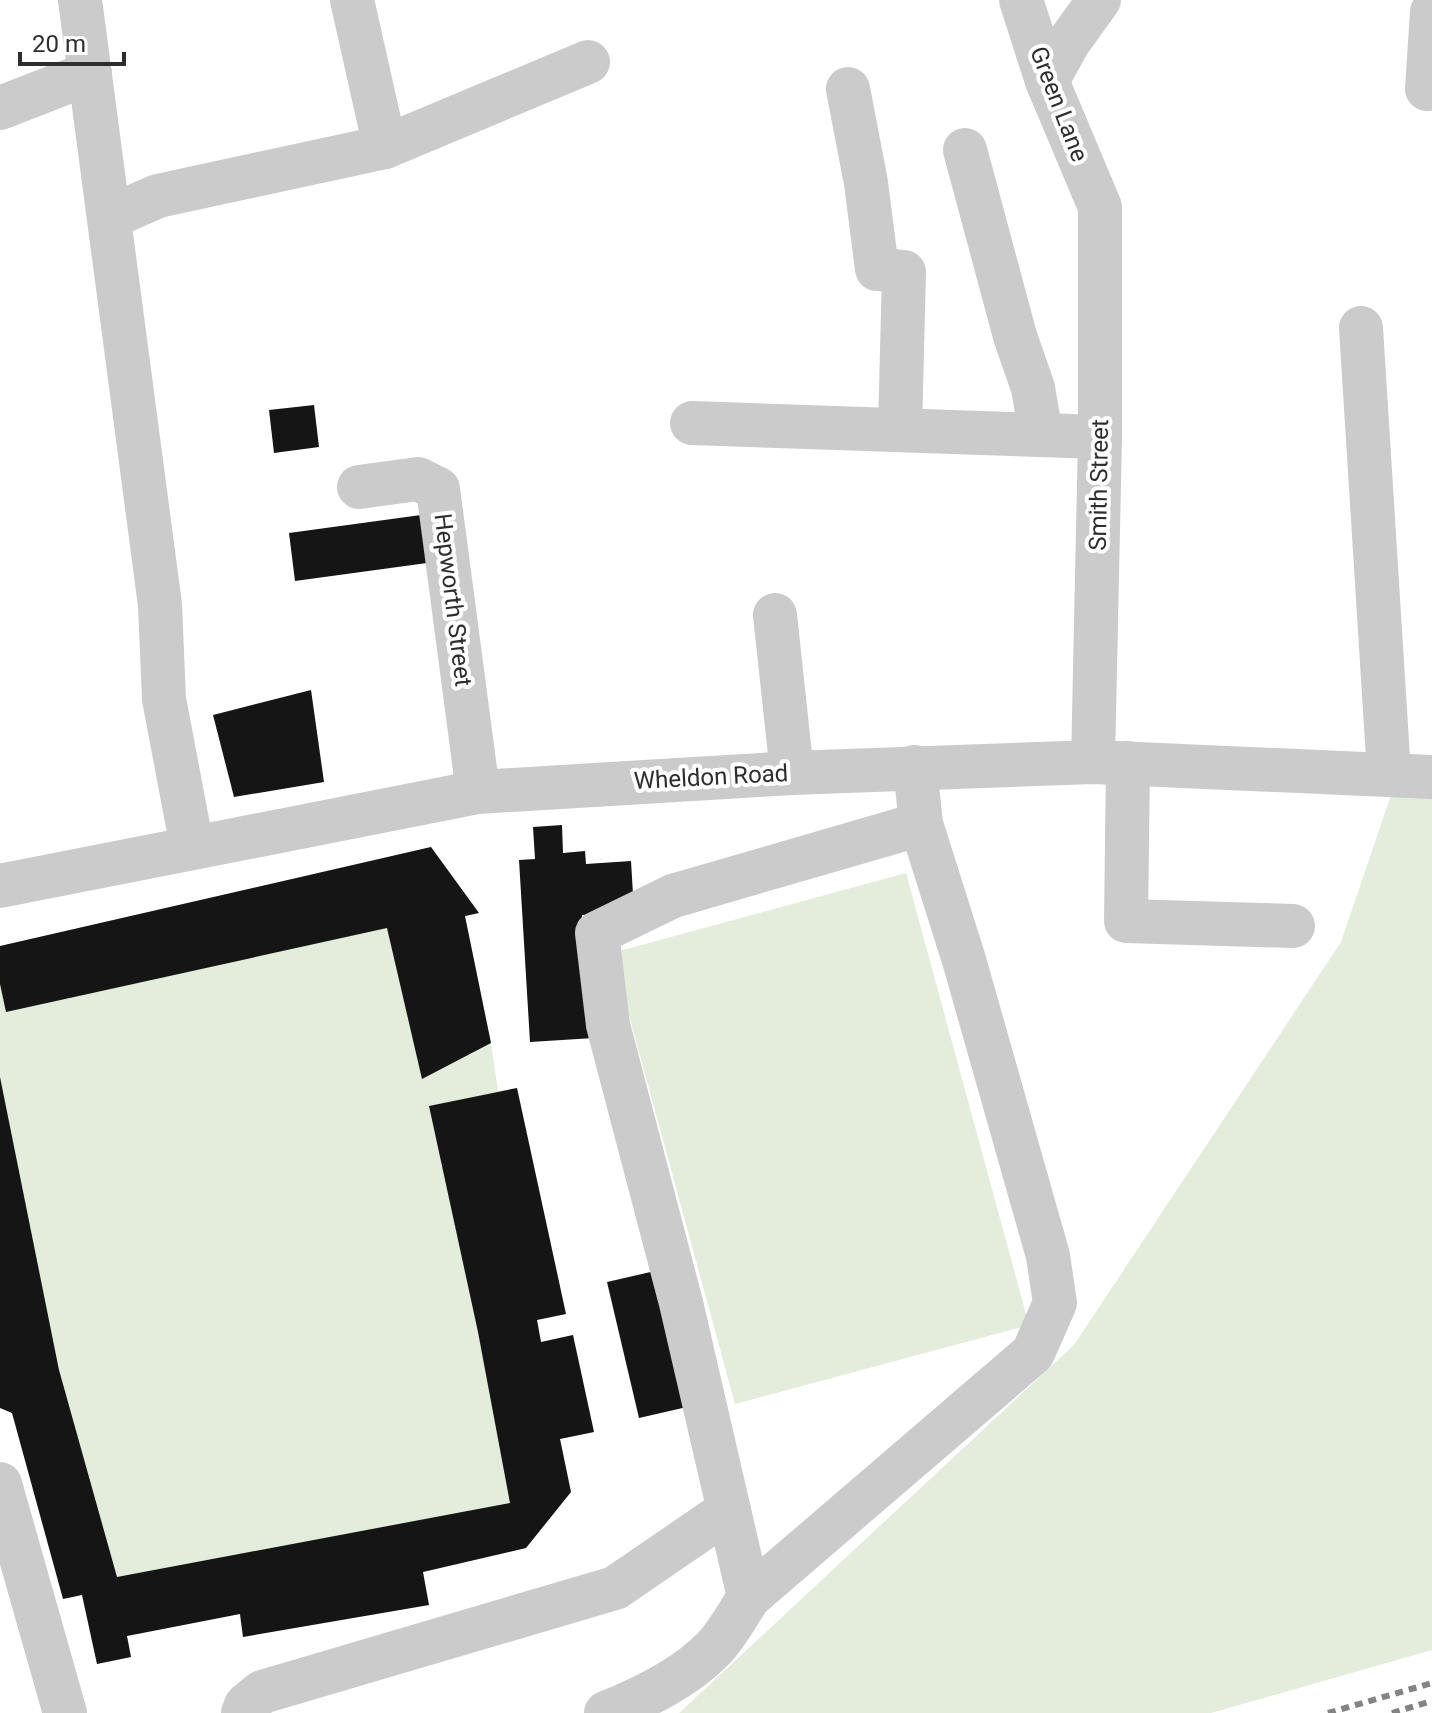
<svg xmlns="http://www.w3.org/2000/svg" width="1432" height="1713" font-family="Roboto,sans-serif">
<rect width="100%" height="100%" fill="#fff"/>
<g fill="#e4ecdc">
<polygon points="1392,792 1432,795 1432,1650 1211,1713 679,1713 1074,1345 1341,942"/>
<polygon points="431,847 479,913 465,917 491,1043 498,1091 517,1088 566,1314 537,1320 541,1342 573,1335 594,1432 560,1439 571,1492 526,1548 423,1572 429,1605 243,1637 239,1614 127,1636 131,1657 97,1664 82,1595 63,1599 12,1413 0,1408 0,946"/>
<polygon points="906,873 1029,1325 735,1404 612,953"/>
</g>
<g fill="#151515">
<polygon points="314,405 319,447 274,453 269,410"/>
<polygon points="421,515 427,563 295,581 289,533"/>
<polygon points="311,690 324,782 234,797 213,715"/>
<polygon points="562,825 563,853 585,851 586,864 631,861 634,911 582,915 594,1038 530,1042 519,860 535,859 533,827"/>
<polygon points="431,847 479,913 465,916 491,1043 422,1079 387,928 6,1012 0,984 0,946"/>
<polygon points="0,1077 59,1370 117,1577 510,1503 478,1332 429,1106 517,1088 566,1314 537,1320 541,1342 573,1335 594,1432 560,1439 571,1492 526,1548 423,1572 429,1605 243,1637 240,1614 127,1636 131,1657 97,1664 82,1595 63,1599 12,1413 0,1408"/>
<polygon points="655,1271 687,1407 639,1418 607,1282"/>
</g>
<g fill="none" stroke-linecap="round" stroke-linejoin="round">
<g stroke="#cbcbcb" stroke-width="44">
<polyline points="80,0 160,605 164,699 192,847"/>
<polyline points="352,0 385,147"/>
<polyline points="1021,0 1047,81 1100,207 1100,437 1093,762"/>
<polyline points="1047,81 1068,43 1099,0"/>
<polyline points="848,89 866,183 877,269 904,272 900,430"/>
<polyline points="1427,89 1432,12"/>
<polyline points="0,108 90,73"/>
<polyline points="965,150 1015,336 1033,388 1041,435"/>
<polyline points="110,217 158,196 385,147 588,62"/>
<polyline points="1361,328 1389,774"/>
<polyline points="692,423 1100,437"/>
<polyline points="359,487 418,479 438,489 478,792"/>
<polyline points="775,615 792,773"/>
<polyline points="1128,763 1126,921 1293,926"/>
<polyline points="915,767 921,824 964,960 1048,1256 1055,1303 1033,1353 749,1597 681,1303 608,1025 597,933 673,896 921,824"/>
<polyline points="0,886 478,792 792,773 1093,762 1432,777"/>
<polyline points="0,1484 65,1713"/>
<polyline points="243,1713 246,1705 262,1692 615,1588 729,1510"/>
<path d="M606,1713c37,-15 79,-35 107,-64 14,-14 25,-35 36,-52"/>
</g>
<g stroke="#838383" stroke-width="6" stroke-dasharray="8 6" stroke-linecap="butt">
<polyline points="1328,1713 1432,1683"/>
<polyline points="1392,1713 1432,1701"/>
</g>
</g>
<g text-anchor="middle" stroke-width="8" stroke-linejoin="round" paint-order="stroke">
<g font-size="24" fill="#2e2e2e" stroke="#fff">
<text transform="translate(1059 104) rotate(69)" y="8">Green Lane</text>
<text transform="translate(1099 485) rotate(-89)" y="8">Smith Street</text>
<text transform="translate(453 600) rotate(83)" y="8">Hepworth Street</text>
<text transform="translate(711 777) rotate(-3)" y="8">Wheldon Road</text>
</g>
</g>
<path d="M20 52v12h104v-12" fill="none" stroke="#2e2e2e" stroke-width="4"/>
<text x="32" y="52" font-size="24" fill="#2e2e2e" stroke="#ffffff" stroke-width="6" paint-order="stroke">20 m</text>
</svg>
